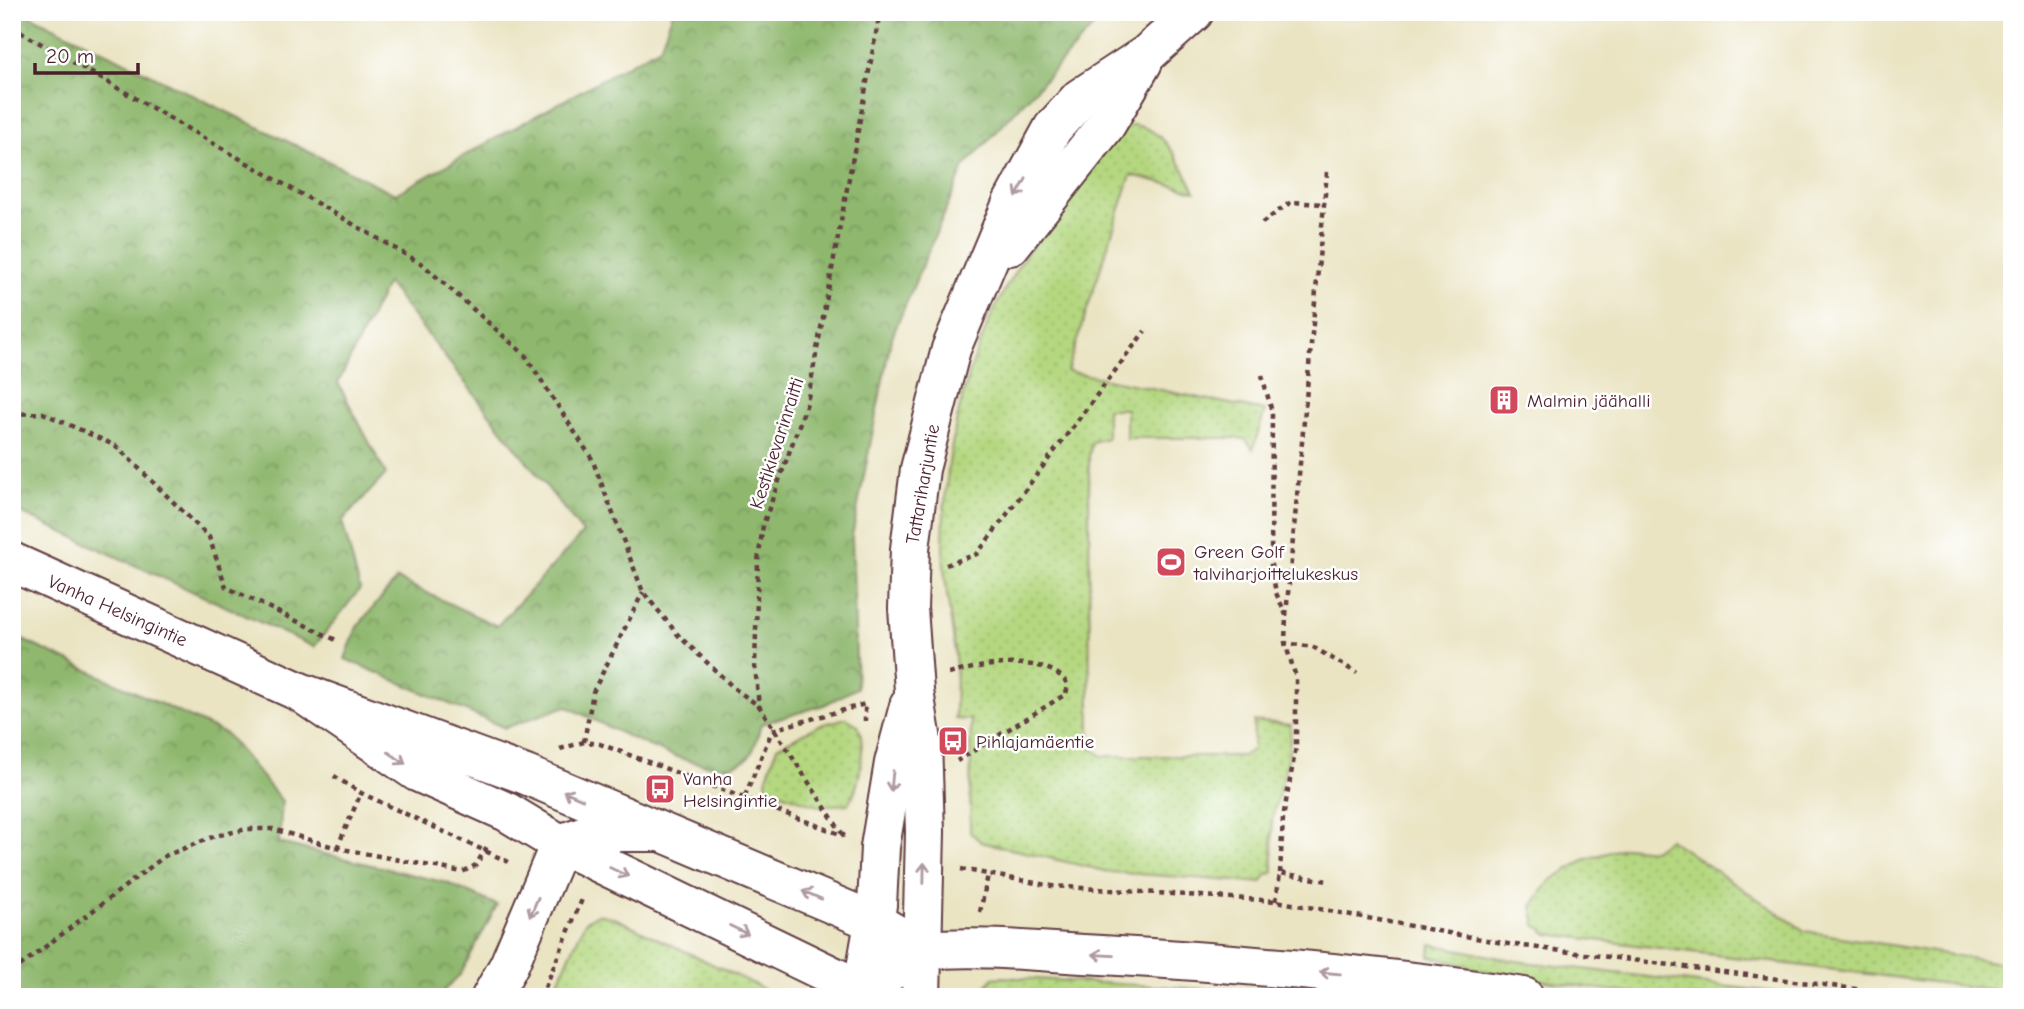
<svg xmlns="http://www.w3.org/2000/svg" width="2024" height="1009" font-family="'Comic Neue',sans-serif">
<defs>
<pattern id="grass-dots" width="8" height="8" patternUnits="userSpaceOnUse" patternTransform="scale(1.75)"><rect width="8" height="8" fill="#b4d77f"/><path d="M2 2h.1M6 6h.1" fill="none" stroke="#9cb86e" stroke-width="1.8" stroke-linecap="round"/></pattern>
<pattern id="forest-crowns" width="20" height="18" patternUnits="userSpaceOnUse" patternTransform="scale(1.75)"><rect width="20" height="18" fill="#8fb86e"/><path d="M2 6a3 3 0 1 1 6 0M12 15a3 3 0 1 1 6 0" fill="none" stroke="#77955b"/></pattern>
</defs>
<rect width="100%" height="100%" fill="#fff"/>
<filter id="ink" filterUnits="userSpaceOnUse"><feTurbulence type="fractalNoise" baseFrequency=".0143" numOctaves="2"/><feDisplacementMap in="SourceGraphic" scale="14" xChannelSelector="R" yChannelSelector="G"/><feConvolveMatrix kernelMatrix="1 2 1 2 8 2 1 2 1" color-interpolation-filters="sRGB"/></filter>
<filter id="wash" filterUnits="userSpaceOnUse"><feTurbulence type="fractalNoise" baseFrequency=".00686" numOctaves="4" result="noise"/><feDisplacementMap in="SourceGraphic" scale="28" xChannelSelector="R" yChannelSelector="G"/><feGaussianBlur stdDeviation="1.57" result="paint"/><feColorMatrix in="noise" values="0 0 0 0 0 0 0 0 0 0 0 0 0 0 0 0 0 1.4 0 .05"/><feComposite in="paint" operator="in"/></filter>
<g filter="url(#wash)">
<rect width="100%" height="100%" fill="#eae4c3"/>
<g fill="url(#grass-dots)" stroke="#7f7b55" stroke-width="2">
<path d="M1133,125c34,4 47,39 62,66l-64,-16 -64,196 198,40 -12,38 -8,-10 -8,-1h-111v-29h-19v29l-15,4 -3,13 1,292 12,9h141l10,-7 1,-28 37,4 -3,34 -16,60 1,54 -6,1 -5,9 -153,-11 -128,-30 -11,-10 1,-112 -16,-1c0,-21 2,-43 0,-64 -3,-37 -12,-72 -12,-110 1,-103 26,-206 84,-292 29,-42 63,-82 94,-122z"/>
<path d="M846,718l12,7c8,21 3,60 -10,79l-30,2 -51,-18 -1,-8 11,-33 40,-21z"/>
<polygon points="1669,839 1805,931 2012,965 2012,992 1548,934 1536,925 1532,906 1550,881 1584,860 1626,847 1653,850"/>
<polygon points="598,914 615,918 756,985 775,997 551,997 585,922"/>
<polygon points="1431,944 1516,961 1814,997 1655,997 1491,973 1430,956"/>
<polygon points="1001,977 1336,997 977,997 993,978"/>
</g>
<g fill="url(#forest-crowns)" stroke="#6c6c4c" stroke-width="2">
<path d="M12,12h11l372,182 265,-147 13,-35h434l-143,155 -73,172 -39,197 5,152 -33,17 -63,19c-4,13 -5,29 -18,37 -36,23 -141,-38 -177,-55l-61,22 -160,-69 12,-32 40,-48 100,47 86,-93 -196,-250 -49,100 48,91 -44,47 18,68 -46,58 -302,-138z"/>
<polygon points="12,635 226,734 282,801 279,843 447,883 497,905 460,975 438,997 12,997"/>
</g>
</g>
<g filter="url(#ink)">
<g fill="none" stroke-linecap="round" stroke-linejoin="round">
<g stroke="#623d42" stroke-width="42">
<polyline id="secondary" points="12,562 300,692 526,775 875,922 923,950 862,990 560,844 507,812 417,772 300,692"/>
</g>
<g stroke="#623d42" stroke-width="42">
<g id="primary">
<polyline points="1010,246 1106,125 1143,62"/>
<polyline points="861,997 877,905 880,847 894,763 909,706"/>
<polyline points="921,997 925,832 922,741 914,691 908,608 910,549 920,469 951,349 1012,203 1053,128 1080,98 1147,54 1194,12"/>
</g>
</g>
<g stroke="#623d42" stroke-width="42">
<g id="highway">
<path d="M923,950c60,-5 119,2 179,5 141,8 283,21 422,42"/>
<polyline points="491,997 509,965 560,844 593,832 658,832"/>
</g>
</g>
<g stroke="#623d42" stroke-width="4.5" stroke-dasharray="5 5" stroke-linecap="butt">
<polyline points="12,27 422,264 525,355 592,459 643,592 679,636 735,689 759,706"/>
<polyline points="1262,223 1291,202 1323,204"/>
<polyline points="1262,375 1272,412 1271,566 1276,593 1286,615 1285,643 1313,647 1357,673"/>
<polyline points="12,414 43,413 116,446 209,537 226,587 336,640"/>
<polyline points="946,565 977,554 1145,331"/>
<polyline points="1286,615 1327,172"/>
<path d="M949,674c29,-9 101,-22 119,11l-2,9 -109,67"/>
<polyline points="772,730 865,704 865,721"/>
<polyline points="584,742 593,692 643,592"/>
<polyline points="560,749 584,742 600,744 845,836"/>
<polyline points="334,776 361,793 513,864"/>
<polyline points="745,796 772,731"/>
<polyline points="843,835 759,706 755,666 758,561 763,525 807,403 880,12"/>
<polyline points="337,848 361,793"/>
<polyline points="961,869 1052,886 1276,901 1508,944 1917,997"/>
<polyline points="1280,873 1283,818 1296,747 1296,677 1285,643"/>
<polyline points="1276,901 1280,873 1328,881"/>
<polyline points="980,912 988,875"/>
<polyline points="12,972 165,856 215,836 247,829 273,829 337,848 462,872 476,865 489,843"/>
<polyline points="541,997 583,897"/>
</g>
<use href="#secondary" stroke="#fff" stroke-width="38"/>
<use href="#primary" stroke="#fff" stroke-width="38"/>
<use href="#highway" stroke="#fff" stroke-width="38"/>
</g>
<defs><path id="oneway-shaft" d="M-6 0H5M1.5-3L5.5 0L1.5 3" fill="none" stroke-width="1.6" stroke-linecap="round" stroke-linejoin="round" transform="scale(1.75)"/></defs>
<g stroke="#ae9aa0">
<use href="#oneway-shaft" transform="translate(1021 188) rotate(119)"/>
<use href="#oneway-shaft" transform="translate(397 758) rotate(34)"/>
<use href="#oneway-shaft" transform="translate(892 781) rotate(96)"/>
<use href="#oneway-shaft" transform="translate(573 795) rotate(-157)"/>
<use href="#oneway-shaft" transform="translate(619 872) rotate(26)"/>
<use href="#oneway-shaft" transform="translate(924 873) rotate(-89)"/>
<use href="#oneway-shaft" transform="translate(812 895) rotate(-157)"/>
<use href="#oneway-shaft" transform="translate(534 907) rotate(113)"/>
<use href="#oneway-shaft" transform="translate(739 930) rotate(26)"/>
<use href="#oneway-shaft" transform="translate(1103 955) rotate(-177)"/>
<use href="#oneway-shaft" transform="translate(1330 973) rotate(-175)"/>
</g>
</g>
<defs>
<g id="building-square" transform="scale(1.575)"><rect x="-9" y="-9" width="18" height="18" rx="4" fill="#d1495b" stroke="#fff"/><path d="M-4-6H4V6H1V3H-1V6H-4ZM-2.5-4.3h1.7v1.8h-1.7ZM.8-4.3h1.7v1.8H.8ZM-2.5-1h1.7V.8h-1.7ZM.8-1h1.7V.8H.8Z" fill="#fff"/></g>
<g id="stadium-square" transform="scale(1.575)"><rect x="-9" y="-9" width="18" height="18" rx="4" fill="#d1495b" stroke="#fff"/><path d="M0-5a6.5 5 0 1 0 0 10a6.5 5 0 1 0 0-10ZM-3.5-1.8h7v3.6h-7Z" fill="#fff"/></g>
<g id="bus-square" transform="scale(1.575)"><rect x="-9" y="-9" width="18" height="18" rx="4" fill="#d1495b" stroke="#fff"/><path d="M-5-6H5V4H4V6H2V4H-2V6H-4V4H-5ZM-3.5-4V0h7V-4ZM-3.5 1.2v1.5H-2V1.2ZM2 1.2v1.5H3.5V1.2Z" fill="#fff"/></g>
</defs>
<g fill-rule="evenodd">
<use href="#building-square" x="1504" y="400"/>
<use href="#stadium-square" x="1171" y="562"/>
<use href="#bus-square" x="953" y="741"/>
<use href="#bus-square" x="660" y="789"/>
</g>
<g text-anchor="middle" stroke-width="5" stroke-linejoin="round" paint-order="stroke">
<g font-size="19" fill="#4a1f2b" stroke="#fff" text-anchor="start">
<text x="1527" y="407">Malmin jäähalli</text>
<text x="1194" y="558">Green Golf<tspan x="1194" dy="22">talviharjoittelukeskus</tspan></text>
<text x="976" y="748">Pihlajamäentie</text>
<text x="683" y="785">Vanha<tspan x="683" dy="22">Helsingintie</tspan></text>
</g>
<g font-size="19" fill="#4a1f2b" stroke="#fff">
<text transform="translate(776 443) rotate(-72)" y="7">Kestikievarinraitti</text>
<text transform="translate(922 484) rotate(-80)" y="7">Tattariharjuntie</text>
<text transform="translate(118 610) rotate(24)" y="7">Vanha Helsingintie</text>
</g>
</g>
<rect width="2024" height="1009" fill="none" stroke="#fff" stroke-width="42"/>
<path d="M35 63v10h103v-10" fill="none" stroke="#4a1f2b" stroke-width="3.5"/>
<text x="46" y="63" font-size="21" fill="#4a1f2b" stroke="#ffffff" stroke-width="5" paint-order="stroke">20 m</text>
</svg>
